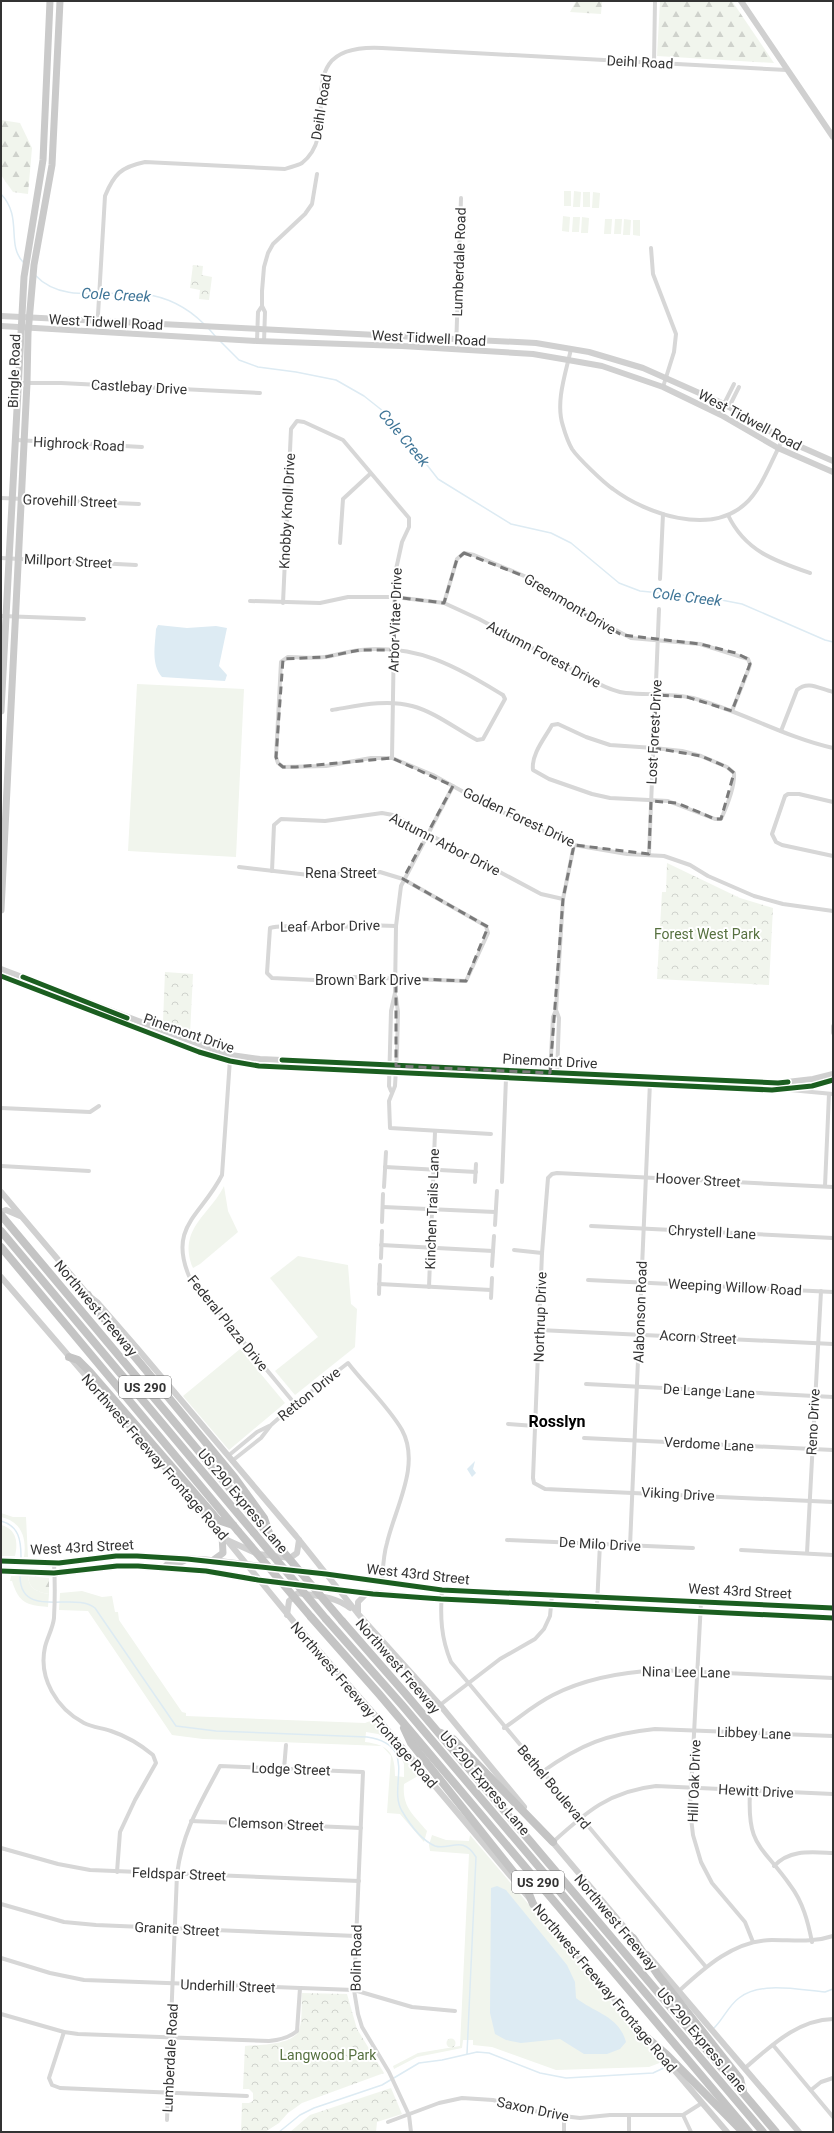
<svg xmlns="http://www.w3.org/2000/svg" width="834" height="2133" font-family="Roboto,sans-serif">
<defs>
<pattern id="forest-firs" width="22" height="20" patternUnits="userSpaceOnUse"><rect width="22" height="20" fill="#f1f5ed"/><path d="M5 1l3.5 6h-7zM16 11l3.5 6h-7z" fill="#cfd2cc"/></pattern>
<pattern id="park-crowns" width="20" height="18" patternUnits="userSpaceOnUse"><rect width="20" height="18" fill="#f1f5ed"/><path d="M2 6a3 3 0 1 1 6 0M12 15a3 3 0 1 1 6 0" fill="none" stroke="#cfd2cc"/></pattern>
</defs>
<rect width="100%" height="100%" fill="#fff"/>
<g fill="#f1f5ed">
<rect x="564" y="191" width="7" height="15"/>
<polygon points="574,191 581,192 580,207 573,207"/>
<rect x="583" y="192" width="7" height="15"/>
<polygon points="593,192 600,193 599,208 592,208"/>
<polygon points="563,216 570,217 569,232 562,231"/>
<polygon points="573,217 580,217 579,232 572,232"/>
<polygon points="582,217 589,218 588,233 581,233"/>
<polygon points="605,219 612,219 611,234 604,234"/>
<polygon points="615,219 622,219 621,234 614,234"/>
<polygon points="624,219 631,220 630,235 623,235"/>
<polygon points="633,220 640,220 640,236 633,235"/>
<polygon points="137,684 244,689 236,857 128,851"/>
<path d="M224,1186l4,25 10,21 -38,32 -7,4c-16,-39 17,-53 31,-82z"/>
<polygon points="298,1256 348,1265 351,1304 357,1309 355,1347 295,1395 275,1371 318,1337 270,1278"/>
<polygon points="240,1349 285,1403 229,1450 183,1396"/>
<path d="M1,1513l12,4h13l2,40h-4c3,-19 -3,-36 -23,-40z"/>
<path d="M1,1525c16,4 17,18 14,31h-14z"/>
<path d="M11,1576h17c1,13 9,16 21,18l-1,13c-22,-2 -29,-4 -36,-26h-2z"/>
<path d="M82,1591l20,6 10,-1 3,16h3l1,8 63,92 4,1v3l179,7 8,-3 17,20 -12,-6 -12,-2 -1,10c24,3 30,11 30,34l9,1v-13l-6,-14 20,26 -14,8c-2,23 9,30 23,47l-3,11 -24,-28 -13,-1 4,-57 -9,-10 -179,-7 -31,-4 -84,-124 -29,-1 1,-17z"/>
<polygon points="432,1835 446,1840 469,1841 470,1835 662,2062 649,2067 556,2070 492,2047 473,2045 473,2040 463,2040 462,2048 417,2057 394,2069 393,2066 418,2053 460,2046 469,1854 430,1851 429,1845"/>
</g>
<g fill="url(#forest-firs)">
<polygon points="576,1 602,1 601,14 570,12"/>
<polygon points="660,1 732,1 774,63 657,56"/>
<polygon points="1,120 20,123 32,148 28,194 13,192 1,175"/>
<path d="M28,1576l21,2v16c-12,-2 -20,-5 -21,-18z"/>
</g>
<g fill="url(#park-crowns)">
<polygon points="193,265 203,266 202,275 212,277 209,300 199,299 200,290 190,288"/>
<polygon points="667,863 740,898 773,908 769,985 657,979 662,892 666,892"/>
<polygon points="165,972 193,974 190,1034 163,1022"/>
<path d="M302,1993l45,1 10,35 27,44 -82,30 -14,10 -9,10 -14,9h-24l1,-29h7l4,-2v-8l-4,-4h-6l2,-43c14,-1 49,-1 54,-16 4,-11 2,-26 3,-37z"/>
<circle cx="451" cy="2043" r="4.5"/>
<polygon points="391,2088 402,2114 377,2122 376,2132 290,2132 310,2115"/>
</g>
<g fill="#ddebf3">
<path d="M158,625l29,3 29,-2 11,2 -8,38 8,9 -2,6 -63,-4c-11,-13 -7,-31 -6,-48z"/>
<polygon points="475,1461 473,1469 476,1473 472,1477 467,1469"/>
<path d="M497,1886l9,4 61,75 8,17 1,16c19,15 43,18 50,44l-6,7 -13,5h-23l-24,-15 -39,4 -15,-3 -11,-6 -5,-21 1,-125z"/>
</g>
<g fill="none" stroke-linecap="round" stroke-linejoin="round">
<g stroke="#ddebf3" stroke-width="1.5">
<path d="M1,194c22,23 5,50 22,68"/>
<path d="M35,275c28,30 73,14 109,19 23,3 44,14 60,30"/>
<polyline points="209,329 216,337"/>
<polyline points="220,341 239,360 258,367 296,372 336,380 364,396 388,415 438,479 511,524 551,533 571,543 619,583 640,591 711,598 742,604 825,640 833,642"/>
<path d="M1,1521c18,5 20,19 20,36"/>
<path d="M20,1577c1,43 56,14 75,31l81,118 40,5 151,6c53,8 20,50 35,74 7,12 19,29 33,35 15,5 27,-12 41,11l-9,197"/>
<path d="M713,2029c10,-9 15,-23 26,-31 22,-17 60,-8 86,-6l8,-3"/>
<polyline points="279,2132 300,2115 314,2108 382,2085 419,2063 442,2060 477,2052 489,2053 540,2073 566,2078 653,2073 668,2066"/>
</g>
<g stroke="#d7d7d7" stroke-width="4">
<polyline points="654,63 655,1"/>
<polyline points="651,248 653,274 676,334 674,352 663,387"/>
<path d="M97,332l8,-136c9,-22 16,-29 40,-34l140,7c5,-2 12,-3 17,-6 45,-35 -20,-120 80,-115l405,22"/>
<polyline points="257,341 258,312 262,306"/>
<polyline points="264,342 265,312 262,306 262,291 264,267 268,253 273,244 305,214 312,204 317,174"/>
<path d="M571,349c-5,23 -16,53 -8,77 2,7 5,16 9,23 6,9 32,34 41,40 33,25 97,47 132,15 17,-15 27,-45 38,-65"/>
<polyline points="456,350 461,198"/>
<polyline points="19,383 61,383 260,393"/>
<polyline points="724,404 734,384"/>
<polyline points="729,407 739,387"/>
<polyline points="16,440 142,447"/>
<polyline points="1,498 139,504"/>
<path d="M728,515c17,36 47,46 82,58"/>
<polyline points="340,543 343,499 370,474"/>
<polyline points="1,558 136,565"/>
<polyline points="660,579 663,514"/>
<path d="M250,601l70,2 28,-6h47l49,6 35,16 116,63c10,5 20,10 31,11 22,2 46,0 67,5 48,13 91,39 140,50"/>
<polyline points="283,603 291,429 297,421 304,422 343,440 409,518 409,527 402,542 395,574 392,758"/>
<polyline points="444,603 457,559 464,553 474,555 529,578 562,602 631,638 700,644 748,659 750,664 749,668 732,711"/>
<polyline points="1,616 84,619"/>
<path d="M332,710c25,-4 54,-11 80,-4 23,6 44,23 65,34l6,-1 22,-40 -2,-4c-47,-28 -84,-51 -142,-45 -12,1 -24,5 -36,7 -12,2 -24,0 -37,0l-7,5 -5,95 2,6 5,4 43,-1 45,-8h21l41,17 54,30 87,40 53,9 37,2 26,9 18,11 46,20 29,8 50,7"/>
<path d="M558,724l28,13 24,8 44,3 28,3 19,5 26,11 7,6c1,14 -7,33 -13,46h-6l-47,-18 -58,-3 -18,-4 -43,-15 -16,-9c-2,-16 12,-32 19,-45z"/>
<path d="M781,731l16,-41c11,-10 23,-1 36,2"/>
<polyline points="833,802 799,794 788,794 785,796 772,834 776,842 782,845 833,856"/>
<polyline points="649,854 659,609"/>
<path d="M239,867l70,8 71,-3 23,7 83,47 2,7 -22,48 -114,-4 -38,3 -42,-2 -5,-5 3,-45c12,-4 27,-1 39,0 29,0 58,-4 87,-2"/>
<polyline points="272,871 274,825 281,819 325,821 382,813 393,815 541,894 563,899"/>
<polyline points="396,997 398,1012 397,1052 395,1086 389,1101 390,1128 491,1134"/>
<polyline points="833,1026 833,1033"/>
<path d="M230,1059l-8,116c-20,40 -54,51 -33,101l106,128"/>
<polyline points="550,1075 553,1017 556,1010"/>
<polyline points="557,1075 559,1018 556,1010 563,899 574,845"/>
<polyline points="790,1090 833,1094"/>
<polyline points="391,1091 389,1086 391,1011 395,993 396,926 401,886 453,786"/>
<polyline points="1,1108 90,1112 99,1106"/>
<polyline points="1,1166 89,1171"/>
<polyline points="385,1167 476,1172"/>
<polyline points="475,1182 476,1164"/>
<polyline points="502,1182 506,1078"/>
<polyline points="825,1186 829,1094"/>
<polyline points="384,1187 386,1152"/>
<polyline points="833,1187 557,1173 552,1174 548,1178 542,1253 533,1478 534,1483 545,1489 833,1502"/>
<polyline points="383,1207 495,1212"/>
<polyline points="382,1222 383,1194"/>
<polyline points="495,1225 497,1191"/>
<polyline points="591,1226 833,1238"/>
<polyline points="381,1245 493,1251"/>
<polyline points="514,1250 542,1253"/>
<polyline points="381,1258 382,1231"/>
<polyline points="492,1266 494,1236"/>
<polyline points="588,1280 833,1292"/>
<polyline points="379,1284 491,1290"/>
<polyline points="429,1287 435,1132"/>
<polyline points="379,1294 380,1265"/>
<polyline points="491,1298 492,1278"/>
<polyline points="539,1330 833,1344"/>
<polyline points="586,1384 833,1397"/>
<polyline points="508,1424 535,1426"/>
<polyline points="584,1438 833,1450"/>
<polyline points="228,1456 257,1432 269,1426"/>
<path d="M232,1461l29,-23 10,-13 24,-21 53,-41c17,22 40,43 54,67 19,35 -7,78 -15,113 -4,13 -4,26 -5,40"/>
<polyline points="507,1540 693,1548"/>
<polyline points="630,1546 650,1082"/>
<polyline points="741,1550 833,1555"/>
<polyline points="807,1553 821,1291"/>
<path d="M54,1563c1,18 1,37 0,55 -1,10 -7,20 -9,29 -7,31 12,62 39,76 8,4 18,5 27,8 15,5 30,14 42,24l3,8 -21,37 -15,32 -3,40"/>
<path d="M442,1590c-2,27 -1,48 9,72l255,305"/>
<polyline points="701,1602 690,1809 693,1835 701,1862 712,1883 745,1922 753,1942"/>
<polyline points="597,1606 600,1543"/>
<polyline points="440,1705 500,1659 535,1639 544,1629 550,1616 552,1595"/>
<path d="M504,1728c16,-11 31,-24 49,-33 33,-17 70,-23 106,-25l174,8"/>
<polyline points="284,1769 286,1745"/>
<path d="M542,1772c39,-28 65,-38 113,-43l178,7"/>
<path d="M750,1791c-3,56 11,53 40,94 13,17 18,37 22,57"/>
<polyline points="191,1821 361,1828"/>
<path d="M553,1842c33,-30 57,-51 103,-56l177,8"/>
<polyline points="1,1848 58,1864 90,1870 359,1881"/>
<path d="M774,1866c16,-17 37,-14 59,-13"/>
<polyline points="1,1904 64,1922 96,1925 356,1936"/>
<polyline points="1,1958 50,1973 84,1980 354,1990 412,2007 455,2011"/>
<path d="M679,1991c26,-24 56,-51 93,-51 22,0 40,3 61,-4"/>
<path d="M1,2014l63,18 14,2 191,7c11,-1 20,-3 28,-10l3,-43"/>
<polyline points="64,2032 49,2078 52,2085 60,2088 247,2096"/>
<polyline points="773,2045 833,2117"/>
<path d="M745,2068c26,-22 52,-48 88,-49"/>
<polyline points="811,2090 821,2082 833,2078"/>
<polyline points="683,2115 691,2132"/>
<path d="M167,2120l10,-246c6,-44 23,-70 43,-108l143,6 -9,218 4,24 4,13 27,45 20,43 2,17"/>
<polyline points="388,2122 439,2103 462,2098 493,2100 546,2114 580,2118 610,2115 683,2115 702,2103"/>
<polyline points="564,2132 564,2117"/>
<polyline points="629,2132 629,2115"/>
</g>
<g stroke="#d0d0d0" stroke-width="6">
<polyline points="741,1 833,137"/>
<polyline points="1,316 536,343 589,352 643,368 724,404 783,439 833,461"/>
<polyline points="1,326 257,341 402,346 533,354 568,360 602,366 663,387 721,415 778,448 833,472"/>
<polyline points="1,969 207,1047 231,1055 260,1059 778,1083 813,1079 833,1074"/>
<polyline points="1,976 199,1052 230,1061 259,1066 772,1090 812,1086 833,1080"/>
<polyline points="1,1192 88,1295 97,1302 137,1348 296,1536 359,1615 440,1705 524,1807"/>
<polyline points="1,1212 6,1210 20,1216"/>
<polyline points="1,1277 226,1539 298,1627 375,1715 648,2039"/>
<polyline points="227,1540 258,1554 290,1558 297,1553 299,1540"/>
<polyline points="326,1574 442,1590 833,1608"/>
<polyline points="339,1590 441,1599 833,1618"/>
<polyline points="358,1613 358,1602 367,1593"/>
<path d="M287,1615l2,-14 9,-8c19,3 37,3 52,15"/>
<polyline points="550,1839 636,1941"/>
<polyline points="647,1954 799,2132"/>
<polyline points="658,2051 727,2132"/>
</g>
<g stroke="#cacaca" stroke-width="7">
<polyline points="1,711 24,277 43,160 50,1"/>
<polyline points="1,910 27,383 28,333 34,265 52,165 60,1"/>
<polyline points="1,1561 59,1563 116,1556 137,1556 206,1560 326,1574"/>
<polyline points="212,1561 223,1553 222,1535"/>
<polyline points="164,1568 169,1563 178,1563 185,1560"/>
<polyline points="1,1571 54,1573 117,1566 138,1566 206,1571 258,1580 339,1590"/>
</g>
<g stroke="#c4c4c4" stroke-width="8">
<polyline points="1,1215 269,1535"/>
<polyline points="1,1231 254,1533"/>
<polyline points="1,1247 238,1531"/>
<polyline points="88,1295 93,1305 121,1340 235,1478 264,1518 269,1533"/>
<polyline points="69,1357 78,1360 90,1372 218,1520 233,1525"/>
<polyline points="311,1617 379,1694 749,2132"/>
<polyline points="326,1619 402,1705 763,2132"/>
<polyline points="342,1621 404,1692 776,2132"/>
<polyline points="404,1728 411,1743 527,1889 533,1904"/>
<polyline points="441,1733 453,1739 553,1842"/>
<polyline points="633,1938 658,1975 740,2079 743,2091"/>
<polyline points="645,2036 667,2055 743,2132"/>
</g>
<g stroke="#c4c4c4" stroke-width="8">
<polyline points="238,1531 311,1617"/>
<polyline points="254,1533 326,1619"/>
<polyline points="269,1535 342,1621"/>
</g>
<g stroke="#fff" stroke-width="8">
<g id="cycleway">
<polyline points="1,976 199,1052 230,1061 259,1066 772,1090 812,1086 833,1080"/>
<polyline points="23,977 127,1018"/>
<polyline points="282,1060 778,1083 788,1082"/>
<polyline points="1,1561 59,1563 116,1556 137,1556 187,1559 326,1574 442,1590 833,1608"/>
<polyline points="1,1571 54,1573 117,1566 138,1566 206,1571 258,1580 373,1594 441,1599 833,1618"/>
</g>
</g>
<use href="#cycleway" stroke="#1b5e20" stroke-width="5"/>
</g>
<path fill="none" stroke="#7a7a7a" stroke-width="3" stroke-dasharray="8 5" stroke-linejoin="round" d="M464,553l65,25 33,24 60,33 78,9 36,9 12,6 2,5 -18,47 -45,-14 -31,-2 -2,53 47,8 26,11 7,6 -13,46h-6l-38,-16 -26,-2 -2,53 -75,-9 -11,54 -13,174 -154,-7v-88l70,3 22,-54 -85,-48 50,-93 -61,-28 -96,9h-13l-5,-4 -2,-6 7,-98 42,-2 35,-7h34l1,-53 49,6 13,-44z"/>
<g text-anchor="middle" stroke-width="4" stroke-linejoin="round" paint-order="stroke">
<g fill="#fff" stroke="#707070" stroke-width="1">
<rect x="119" y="1376" width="52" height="22" rx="3"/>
<rect x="512" y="1871" width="52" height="22" rx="3"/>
</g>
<g font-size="13" font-weight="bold" fill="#333">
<text x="145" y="1392">US 290</text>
<text x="538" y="1887">US 290</text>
</g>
<g font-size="14" fill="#333" stroke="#fff">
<text transform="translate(640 62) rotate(3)" y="5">Deihl Road</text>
<text transform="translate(321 107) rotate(-81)" y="5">Deihl Road</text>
<text transform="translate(459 262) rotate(-88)" y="5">Lumberdale Road</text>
<text transform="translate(106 322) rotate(3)" y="5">West Tidwell Road</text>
<text transform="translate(429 338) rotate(3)" y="5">West Tidwell Road</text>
<text transform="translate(14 371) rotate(-88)" y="5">Bingle Road</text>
<text transform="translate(139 387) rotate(3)" y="5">Castlebay Drive</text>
<text transform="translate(750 420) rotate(28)" y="5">West Tidwell Road</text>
<text transform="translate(79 444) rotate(3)" y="5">Highrock Road</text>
<text transform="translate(70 501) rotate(2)" y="5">Grovehill Street</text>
<text transform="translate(287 511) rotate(-87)" y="5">Knobby Knoll Drive</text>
<text transform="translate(68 561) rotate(3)" y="5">Millport Street</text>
<text transform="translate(570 604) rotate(31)" y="5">Greenmont Drive</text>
<text transform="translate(395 620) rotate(-88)" y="5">Arbor Vitae Drive</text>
<text transform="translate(544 654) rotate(28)" y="5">Autumn Forest Drive</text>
<text transform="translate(654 732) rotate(-87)" y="5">Lost Forest Drive</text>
<text transform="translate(519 817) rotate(25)" y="5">Golden Forest Drive</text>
<text transform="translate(445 844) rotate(27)" y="5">Autumn Arbor Drive</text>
<text x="341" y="878">Rena Street</text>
<text transform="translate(330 926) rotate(-1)" y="5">Leaf Arbor Drive</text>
<text x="368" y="985">Brown Bark Drive</text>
<text transform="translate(189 1033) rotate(19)" y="5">Pinemont Drive</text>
<text transform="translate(550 1061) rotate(3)" y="5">Pinemont Drive</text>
<text transform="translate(698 1180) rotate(3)" y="5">Hoover Street</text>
<text transform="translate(432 1209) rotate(-88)" y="5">Kinchen Trails Lane</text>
<text transform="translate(712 1232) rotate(3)" y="5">Chrystell Lane</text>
<text transform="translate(735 1287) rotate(3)" y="5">Weeping Willow Road</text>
<text transform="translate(96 1308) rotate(50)" y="5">Northwest Freeway</text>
<text transform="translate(640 1312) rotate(-88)" y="5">Alabonson Road</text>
<text transform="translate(540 1317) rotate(-88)" y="5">Northrup Drive</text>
<text transform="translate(228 1323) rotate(51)" y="5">Federal Plaza Drive</text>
<text transform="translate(698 1337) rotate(3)" y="5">Acorn Street</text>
<text transform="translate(709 1391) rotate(3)" y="5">De Lange Lane</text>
<text transform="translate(309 1394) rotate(-39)" y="5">Retton Drive</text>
<text transform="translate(813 1422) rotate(-87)" y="5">Reno Drive</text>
<text transform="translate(709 1444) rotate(3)" y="5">Verdome Lane</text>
<text transform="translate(155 1457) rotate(49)" y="5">Northwest Freeway Frontage Road</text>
<text transform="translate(678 1494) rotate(3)" y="5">Viking Drive</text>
<text transform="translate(243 1501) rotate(50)" y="5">US 290 Express Lane</text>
<text transform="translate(600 1544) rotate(3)" y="5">De Milo Drive</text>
<text transform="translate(82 1547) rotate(-3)" y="5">West 43rd Street</text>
<text transform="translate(418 1574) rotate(6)" y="5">West 43rd Street</text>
<text transform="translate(740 1591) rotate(3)" y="5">West 43rd Street</text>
<text transform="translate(398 1666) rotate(49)" y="5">Northwest Freeway</text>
<text transform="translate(686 1672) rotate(1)" y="5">Nina Lee Lane</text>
<text transform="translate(364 1705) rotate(49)" y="5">Northwest Freeway Frontage Road</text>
<text transform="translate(754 1733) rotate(2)" y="5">Libbey Lane</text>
<text transform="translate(291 1769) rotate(2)" y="5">Lodge Street</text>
<text transform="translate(694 1781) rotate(-88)" y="5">Hill Oak Drive</text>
<text transform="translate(485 1783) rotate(50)" y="5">US 290 Express Lane</text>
<text transform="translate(554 1787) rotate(50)" y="5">Bethel Boulevard</text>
<text transform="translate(756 1791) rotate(3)" y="5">Hewitt Drive</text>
<text transform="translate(276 1824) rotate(2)" y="5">Clemson Street</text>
<text transform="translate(179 1874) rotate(2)" y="5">Feldspar Street</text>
<text transform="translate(616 1922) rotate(50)" y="5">Northwest Freeway</text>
<text transform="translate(177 1929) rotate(3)" y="5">Granite Street</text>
<text transform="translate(356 1958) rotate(-89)" y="5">Bolin Road</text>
<text transform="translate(228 1986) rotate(2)" y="5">Underhill Street</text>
<text transform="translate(605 1988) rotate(50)" y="5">Northwest Freeway Frontage Road</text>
<text transform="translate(702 2040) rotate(50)" y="5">US 290 Express Lane</text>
<text transform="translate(170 2058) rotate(-87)" y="5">Lumberdale Road</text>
<text transform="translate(533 2109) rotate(12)" y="5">Saxon Drive</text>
</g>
<g font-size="14" fill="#56703f" stroke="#fff">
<text x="707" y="939">Forest West Park</text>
<text x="328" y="2060">Langwood Park</text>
</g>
<g font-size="15" font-style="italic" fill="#3f7597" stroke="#fff">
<text transform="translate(116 295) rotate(3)" y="5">Cole Creek</text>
<text transform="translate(404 438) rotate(50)" y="5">Cole Creek</text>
<text transform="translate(687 597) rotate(7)" y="5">Cole Creek</text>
</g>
<g font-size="16" font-weight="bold" fill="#000" stroke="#fff">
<text x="557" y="1427">Rosslyn</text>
</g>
</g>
<rect width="834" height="2133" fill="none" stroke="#333333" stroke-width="4"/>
</svg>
